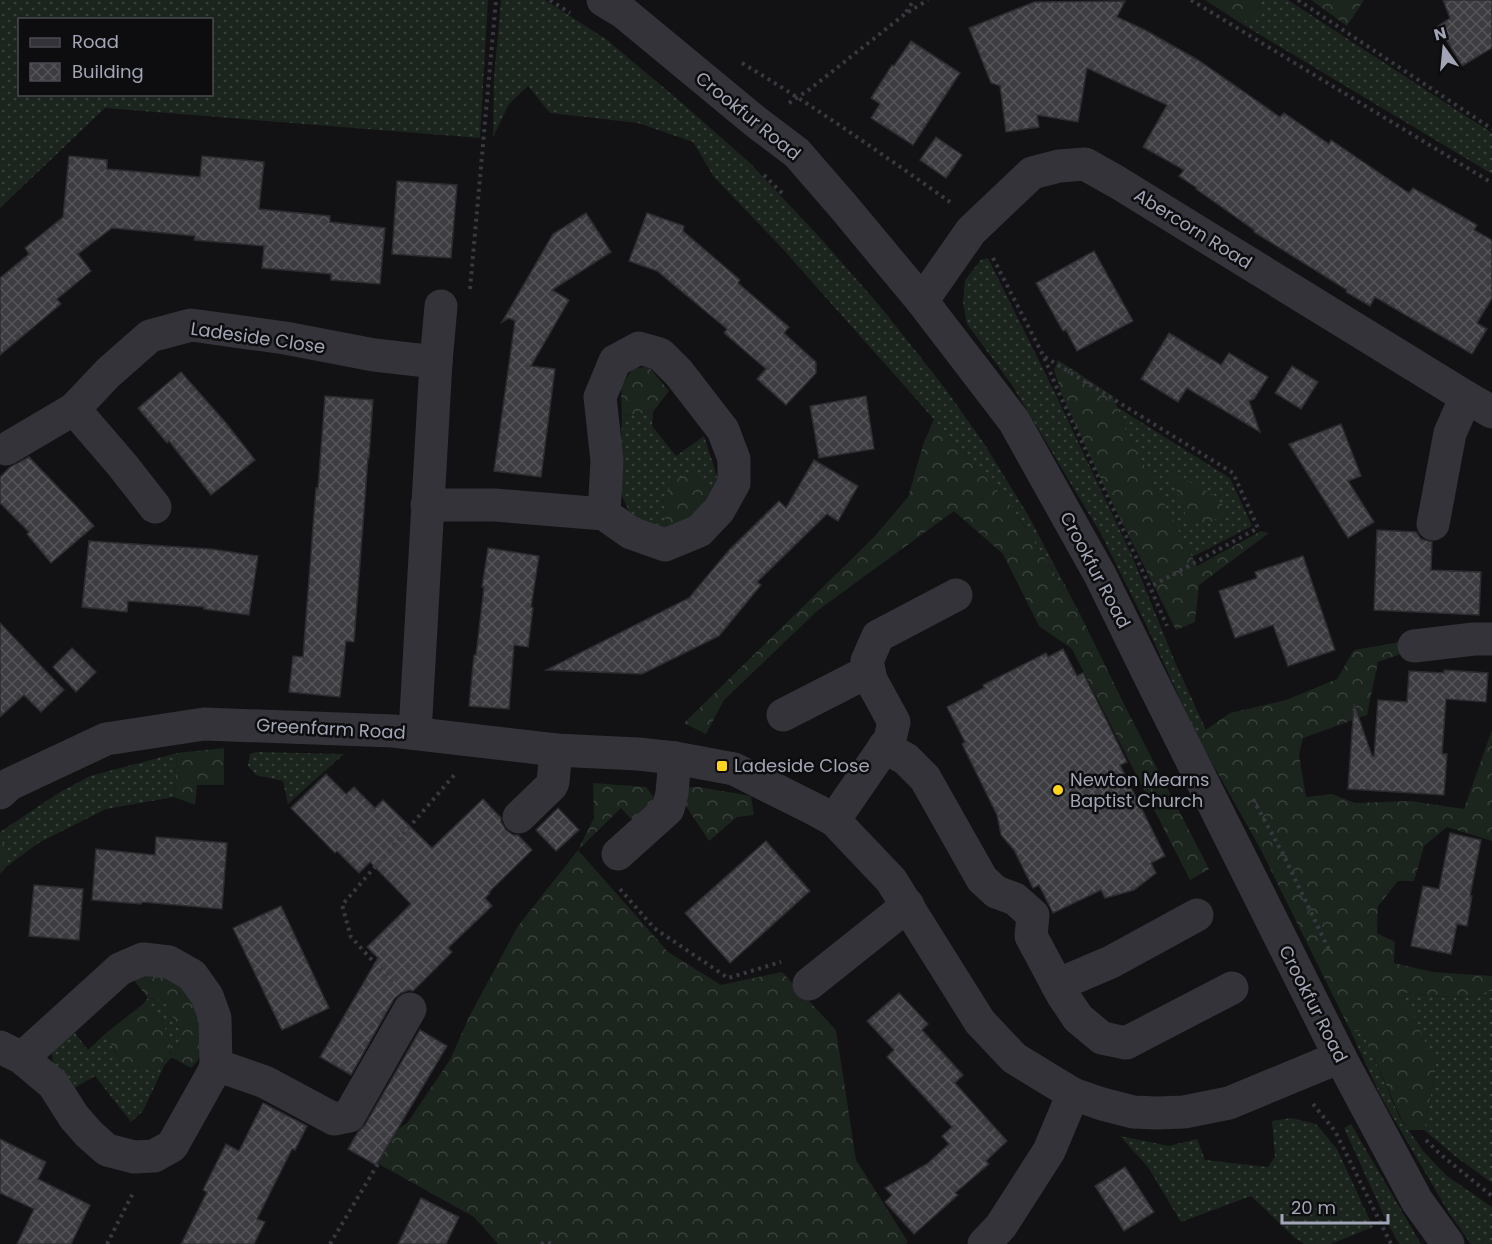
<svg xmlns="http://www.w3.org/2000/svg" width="1492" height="1244" font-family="Poppins,sans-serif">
<defs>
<pattern id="grass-dots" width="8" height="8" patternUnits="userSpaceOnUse" patternTransform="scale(1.5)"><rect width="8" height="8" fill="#1c241e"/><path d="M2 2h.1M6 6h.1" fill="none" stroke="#3a413c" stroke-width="1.8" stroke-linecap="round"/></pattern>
<pattern id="forest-crowns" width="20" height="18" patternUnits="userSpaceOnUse" patternTransform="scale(1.5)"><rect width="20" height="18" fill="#1c241e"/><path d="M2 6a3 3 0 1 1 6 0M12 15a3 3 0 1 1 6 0" fill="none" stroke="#3a413c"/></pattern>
<pattern id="building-cross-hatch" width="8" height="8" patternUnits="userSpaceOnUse" patternTransform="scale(1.5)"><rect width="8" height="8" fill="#3c3c41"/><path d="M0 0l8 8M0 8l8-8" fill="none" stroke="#55555a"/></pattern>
</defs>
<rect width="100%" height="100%" fill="#121214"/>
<g fill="url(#grass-dots)" fill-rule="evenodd">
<path d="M0,0h488l-8,138 -375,-30 -105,100zM20,20h192v74h-192z"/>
<polygon points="501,0 545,0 607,40 682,103 751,164 823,241 884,311 944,387 985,445 1028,515 1081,616 1012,507 781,247 714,177 693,142 638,123 550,113 528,86 509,104 493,137 494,79"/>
<polygon points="1261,0 1288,0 1492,133 1492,174 1242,24 1259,9"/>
<polygon points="988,258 1054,391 1132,556 1175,662 1206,730 1197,736 1143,618 1101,534 1012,385 967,324 963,303 965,280 981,260"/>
<polygon points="1117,407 1230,478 1252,526 1192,557 1124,427"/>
<polygon points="653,412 652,426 676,456 704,436 718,479 711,490 693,473 663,498 667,534 632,518 621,494 620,472 622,416"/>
<polygon points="256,752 344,754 288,804 283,781 256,775 248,766 250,754"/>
<polygon points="177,753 174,797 106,809 40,842 6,867 6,847 0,840 0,832 60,792 90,776"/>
<polygon points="1490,991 1492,991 1492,1183 1455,1156 1424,1130 1436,1066 1402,993 1466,998"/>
<polygon points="148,998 164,1000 183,1037 173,1058 171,1058 170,1043 162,1020 143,1004"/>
<polygon points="1361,1029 1400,1118 1424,1152 1447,1176 1492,1207 1492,1244 1471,1244 1449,1213 1381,1097 1351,1032"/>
<polygon points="75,1033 88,1050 106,1033 123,1069 143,1066 164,1066 143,1111 131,1122 95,1076 71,1090 53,1062 51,1049 62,1037"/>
<polygon points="1291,1118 1316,1124 1337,1149 1373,1227 1331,1244 1304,1244 1295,1238 1251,1196 1181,1222 1148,1167 1120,1136 1169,1146 1197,1139 1205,1160 1268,1167 1275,1157 1272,1121"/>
<polygon points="1351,1124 1421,1244 1399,1244 1385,1218 1344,1128"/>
</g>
<g fill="url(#forest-crowns)">
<polygon points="1205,0 1261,0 1259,9 1242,24"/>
<polygon points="1311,0 1364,0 1347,26"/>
<polygon points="1058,360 1113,396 1124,427 1197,566 1261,531 1269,533 1199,585 1195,622 1176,630 1103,484 1062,395 1054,370"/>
<polygon points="649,367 669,391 653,412 622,416 621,387 633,368"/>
<polygon points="934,419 1012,507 1081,616 1126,708 1209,869 1190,880 1072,649 1039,626 1003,554 954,511 817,611 724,700 706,734 684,723 874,537 908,497 923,445"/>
<polygon points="693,473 711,490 696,516 667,534 663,498 675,479"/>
<polygon points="1175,474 1214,495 1223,505 1225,514 1207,524 1192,522 1186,516 1171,475"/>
<polygon points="1412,640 1409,651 1378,662 1367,715 1303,738 1299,755 1306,797 1332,794 1355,803 1410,801 1464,809 1492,730 1492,841 1447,827 1424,846 1414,881 1398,881 1378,906 1377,933 1395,942 1394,963 1433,972 1492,976 1492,991 1490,991 1466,998 1403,993 1436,1066 1424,1130 1409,1130 1402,1120 1361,1030 1351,1032 1261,850 1197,736 1230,713 1286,700 1337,679 1354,650"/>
<polygon points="224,748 224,785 197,785 195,805 174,797 177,753"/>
<polygon points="593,783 646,787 655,799 632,820 621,808 578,850 668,952 721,985 782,972 836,1030 856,1160 908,1242 906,1244 498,1244 474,1217 375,1162 391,1134 407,1123 450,1060 469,1017 518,926 578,850 594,818"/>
<polygon points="686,787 699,787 751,796 754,815 737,817 709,841 680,797"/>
<polygon points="0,840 6,847 6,867 0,874"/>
<path d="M147,974c12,1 22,1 32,9 13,10 24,39 25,56 1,9 -6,24 -13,29l-18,-10 10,-21 -19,-37 -16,-2 -15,-19z"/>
<polygon points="143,1004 162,1020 170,1043 171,1058 164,1066 143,1066 123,1069 106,1033"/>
</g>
<g fill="url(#building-cross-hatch)" stroke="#2c2c30" stroke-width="1.5">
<polygon points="1443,0 1492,0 1492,48 1462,66 1438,26 1450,18"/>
<polygon points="1125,1 1117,17 1145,30 1198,60 1280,117 1284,113 1329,144 1331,140 1409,193 1413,188 1477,225 1474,230 1492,240 1492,298 1477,323 1487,329 1472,354 1375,297 1370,306 1346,292 1347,290 1254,232 1254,230 1196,189 1197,188 1179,176 1184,170 1143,147 1167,105 1087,68 1078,122 1037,115 1039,127 1006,132 1000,86 991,83 969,28 1034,2"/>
<polygon points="911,41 960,73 913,145 871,118 880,104 871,98 892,65 894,66"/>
<polygon points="936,137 962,155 946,178 920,160"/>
<polygon points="69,156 107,160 107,169 200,177 202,156 264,162 259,209 330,216 330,222 385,228 380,284 331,280 331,274 262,268 264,246 194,240 195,236 112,228 78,254 91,271 57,299 61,304 0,355 0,278 29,254 25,248 63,217"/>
<polygon points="397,181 457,185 451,258 392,254"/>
<polygon points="586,213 611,252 552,290 569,300 531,366 555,369 541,477 494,471 515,321 509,318 502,322 553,234"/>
<polygon points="647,213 684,226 683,231 740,280 738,283 789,327 784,333 816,362 816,373 786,405 757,379 766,369 724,333 727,329 657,271 629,261"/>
<polygon points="1094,251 1133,321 1077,351 1066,330 1063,331 1036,283"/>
<polygon points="1169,333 1221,365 1229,353 1268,377 1254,399 1249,401 1260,432 1187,388 1178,402 1141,379"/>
<polygon points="1292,366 1318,382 1301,409 1275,393"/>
<polygon points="181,372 226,423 255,460 211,495 169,441 167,443 138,408"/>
<polygon points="325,396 373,400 369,458 368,458 354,642 346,641 340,697 289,692 293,656 303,657 316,488 318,488"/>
<polygon points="866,396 874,449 819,458 810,406"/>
<polygon points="1341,424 1361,476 1348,481 1374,522 1348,538 1289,444"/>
<polygon points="29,457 77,507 94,526 51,563 27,534 29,532 0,503 0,477 10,467"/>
<polygon points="814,460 858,486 838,521 827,514 757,582 761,585 719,636 642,674 546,670 689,598 729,550 779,501 786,508"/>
<polygon points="1377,530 1416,532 1421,539 1432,542 1431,570 1481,572 1479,615 1374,610"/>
<polygon points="89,541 211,549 258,556 249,615 204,609 204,607 128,601 127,612 82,607"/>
<polygon points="488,548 539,556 531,607 533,608 528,647 514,645 509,709 469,706 474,655 476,655 484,587 482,587"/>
<polygon points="1303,556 1335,650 1288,666 1273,625 1235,638 1219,591 1257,578 1255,572"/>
<polygon points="0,623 64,690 41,712 24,695 0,717"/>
<polygon points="72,648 96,672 76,692 53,667"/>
<polygon points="1063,649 1077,676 1083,673 1127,762 1120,765 1165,856 1151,863 1156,873 1134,890 1105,898 1101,890 1053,913 1039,885 1033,888 1014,850 1001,835 997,815 962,744 965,742 947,707 984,688 983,685 1046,653 1048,657"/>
<polygon points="1444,670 1488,673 1486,702 1446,699 1442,754 1447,754 1444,795 1348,789 1354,704 1372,756 1374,756 1378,700 1407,702 1409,671 1444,673"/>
<polygon points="326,774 346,794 354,787 375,808 383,800 432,848 483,799 501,818 501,822 506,830 513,835 518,835 532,850 489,892 490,893 485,898 492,906 448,948 452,952 413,991 409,990 401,993 394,999 351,1075 320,1057 378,958 367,947 411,904 370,862 359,873 337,851 335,853 291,808"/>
<polygon points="558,808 579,830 556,851 536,830"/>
<polygon points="1450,833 1481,840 1470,896 1472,896 1467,926 1457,924 1451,954 1411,946 1423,886 1439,889"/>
<polygon points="156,837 227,843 222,909 142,902 141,904 92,900 96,849 155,855"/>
<polygon points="766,841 810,891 730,963 685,913"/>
<polygon points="34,885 83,889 79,940 29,936"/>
<polygon points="281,906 329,1008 282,1030 233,928"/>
<polygon points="899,993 928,1024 922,1030 963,1075 955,1083 1007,1141 986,1161 989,1164 955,1193 958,1195 914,1234 885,1202 892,1195 885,1188 927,1164 949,1144 942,1136 952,1127 887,1057 894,1050 867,1021"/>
<polygon points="420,1030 447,1046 376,1165 348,1149 358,1132 365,1125"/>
<polygon points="263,1103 307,1126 295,1150 292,1149 257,1219 265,1222 254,1244 181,1244 207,1192 203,1190 226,1144 239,1151"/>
<polygon points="0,1139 46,1162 38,1179 90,1205 71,1244 17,1244 34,1209 0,1193"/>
<polygon points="1125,1167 1154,1212 1124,1231 1095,1186"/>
<polygon points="421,1198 459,1217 446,1244 398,1244"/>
</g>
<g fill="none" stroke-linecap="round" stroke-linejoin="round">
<g stroke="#383940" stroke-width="4" stroke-dasharray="3 4.5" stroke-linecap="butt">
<polyline points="550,0 570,13"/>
<polyline points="1191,0 1492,183"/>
<polyline points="1298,0 1492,129"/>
<polyline points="906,12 914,0"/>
<path d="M742,63c72,43 140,91 208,139"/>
<polyline points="789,103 810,89 905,14 928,0"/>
<polyline points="764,175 784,195"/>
<polyline points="993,258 1044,357 1058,391 1150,587 1167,626"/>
<polyline points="470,289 496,0"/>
<polyline points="1045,357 1233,473 1258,528 1150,587"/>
<polyline points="1253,799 1283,854 1329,950"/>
<polyline points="620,889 654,928 728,978 781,962"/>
<polyline points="392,982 351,937 342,905 456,773"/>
<polyline points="1313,1104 1335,1131 1391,1244"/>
<polyline points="1426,1140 1440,1154 1492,1196"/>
<polyline points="107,1244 134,1191"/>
<polyline points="330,1244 379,1162"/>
<polyline points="541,1244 546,1242 553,1244"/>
</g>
<g stroke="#333339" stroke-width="33">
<polyline points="603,0 623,12 756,122 797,153 843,206 922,301 1014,421 1100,575 1151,679 1340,1057 1417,1201 1448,1244"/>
<polyline points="922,301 971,231 1032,173 1059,166 1085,164 1117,182 1466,397 1492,412"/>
<polyline points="436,362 441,306"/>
<polyline points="6,449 74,409"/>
<polyline points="427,505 495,505 604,514 631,533 665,545 699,531 719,510 734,483 734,459 723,430 679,373 660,354 639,348 615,361 600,397 607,461 604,514"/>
<polyline points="155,507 123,466 74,409 108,373 150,336 191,325 285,338 374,355 436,362 415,733"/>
<polyline points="1433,524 1450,433 1466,397"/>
<polyline points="1414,646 1474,639 1492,639"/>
<polyline points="783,715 869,671"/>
<polyline points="884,747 906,759 925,778 982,879 996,892 1015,899 1033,915 1031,936 1062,994 1078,1018 1102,1038 1126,1043 1232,988"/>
<polyline points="0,793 10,784 106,739 204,724 393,731 556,750 638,754 675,758 734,769 816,810 834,820 891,880 980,1022 1014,1058 1073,1094 1102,1104 1133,1112 1157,1113 1184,1112 1229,1103 1340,1057"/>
<polyline points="519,817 551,786 553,782 556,750"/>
<polyline points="834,820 890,739 894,722 871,680 867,661 878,636 956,595"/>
<polyline points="618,854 668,809 672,793 675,758"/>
<polyline points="809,984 908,905"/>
<polyline points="1057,985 1111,962 1197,915"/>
<polyline points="0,1047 22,1058 53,1084 74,1117 89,1134 107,1150 134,1157 154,1156 172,1146 213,1073 216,1065 215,1018 207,996 192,975 169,962 143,959 120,969 22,1058"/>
<polyline points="216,1065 265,1082 334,1119 349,1116 410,1009"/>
<polyline points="984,1244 1001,1226 1049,1151 1073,1094"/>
</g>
</g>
<g fill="#ffd41e" stroke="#0d0d0f" stroke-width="2">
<rect x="716" y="760" width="12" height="12" rx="3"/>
<circle cx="1058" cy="790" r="6"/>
</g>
<g text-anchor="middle" stroke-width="5" stroke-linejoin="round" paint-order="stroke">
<g font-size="18" fill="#a2a5b5" stroke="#0d0d0f">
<text transform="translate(748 116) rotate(39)" y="6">Crookfur Road</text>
<text transform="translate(1193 229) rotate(32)" y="6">Abercorn Road</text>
<text transform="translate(258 338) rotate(8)" y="6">Ladeside Close</text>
<text transform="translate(1095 570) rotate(62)" y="6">Crookfur Road</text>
<text transform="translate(331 729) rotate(3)" y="6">Greenfarm Road</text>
<text transform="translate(1313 1004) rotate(63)" y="6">Crookfur Road</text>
</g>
<g font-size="18" fill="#a2a5b5" stroke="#0d0d0f" text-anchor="start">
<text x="734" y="772">Ladeside Close</text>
<text x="1070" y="786">Newton Mearns<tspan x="1070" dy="21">Baptist Church</tspan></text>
</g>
</g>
<rect x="18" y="18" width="195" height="78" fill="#0d0d0f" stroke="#494a51" stroke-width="1.5"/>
<rect x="30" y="38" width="30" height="9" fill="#333339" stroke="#494a51" stroke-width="1.5"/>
<text x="72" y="48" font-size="18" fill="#a2a5b5">Road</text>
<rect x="30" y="63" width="30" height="18" fill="url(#building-cross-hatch)" stroke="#494a51" stroke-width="1.5"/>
<text x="72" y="78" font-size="18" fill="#a2a5b5">Building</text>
<g transform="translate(1444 48) rotate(345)" stroke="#0d0d0f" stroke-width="4.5" paint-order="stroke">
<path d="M0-4.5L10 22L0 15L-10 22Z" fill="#a2a5b5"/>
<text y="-9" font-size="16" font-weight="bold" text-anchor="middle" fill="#a2a5b5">N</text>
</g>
<path d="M1282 1214v9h106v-9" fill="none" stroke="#a2a5b5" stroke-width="3"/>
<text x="1291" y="1214" font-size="18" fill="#a2a5b5" stroke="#0d0d0f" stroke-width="4.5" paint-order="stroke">20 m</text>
</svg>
